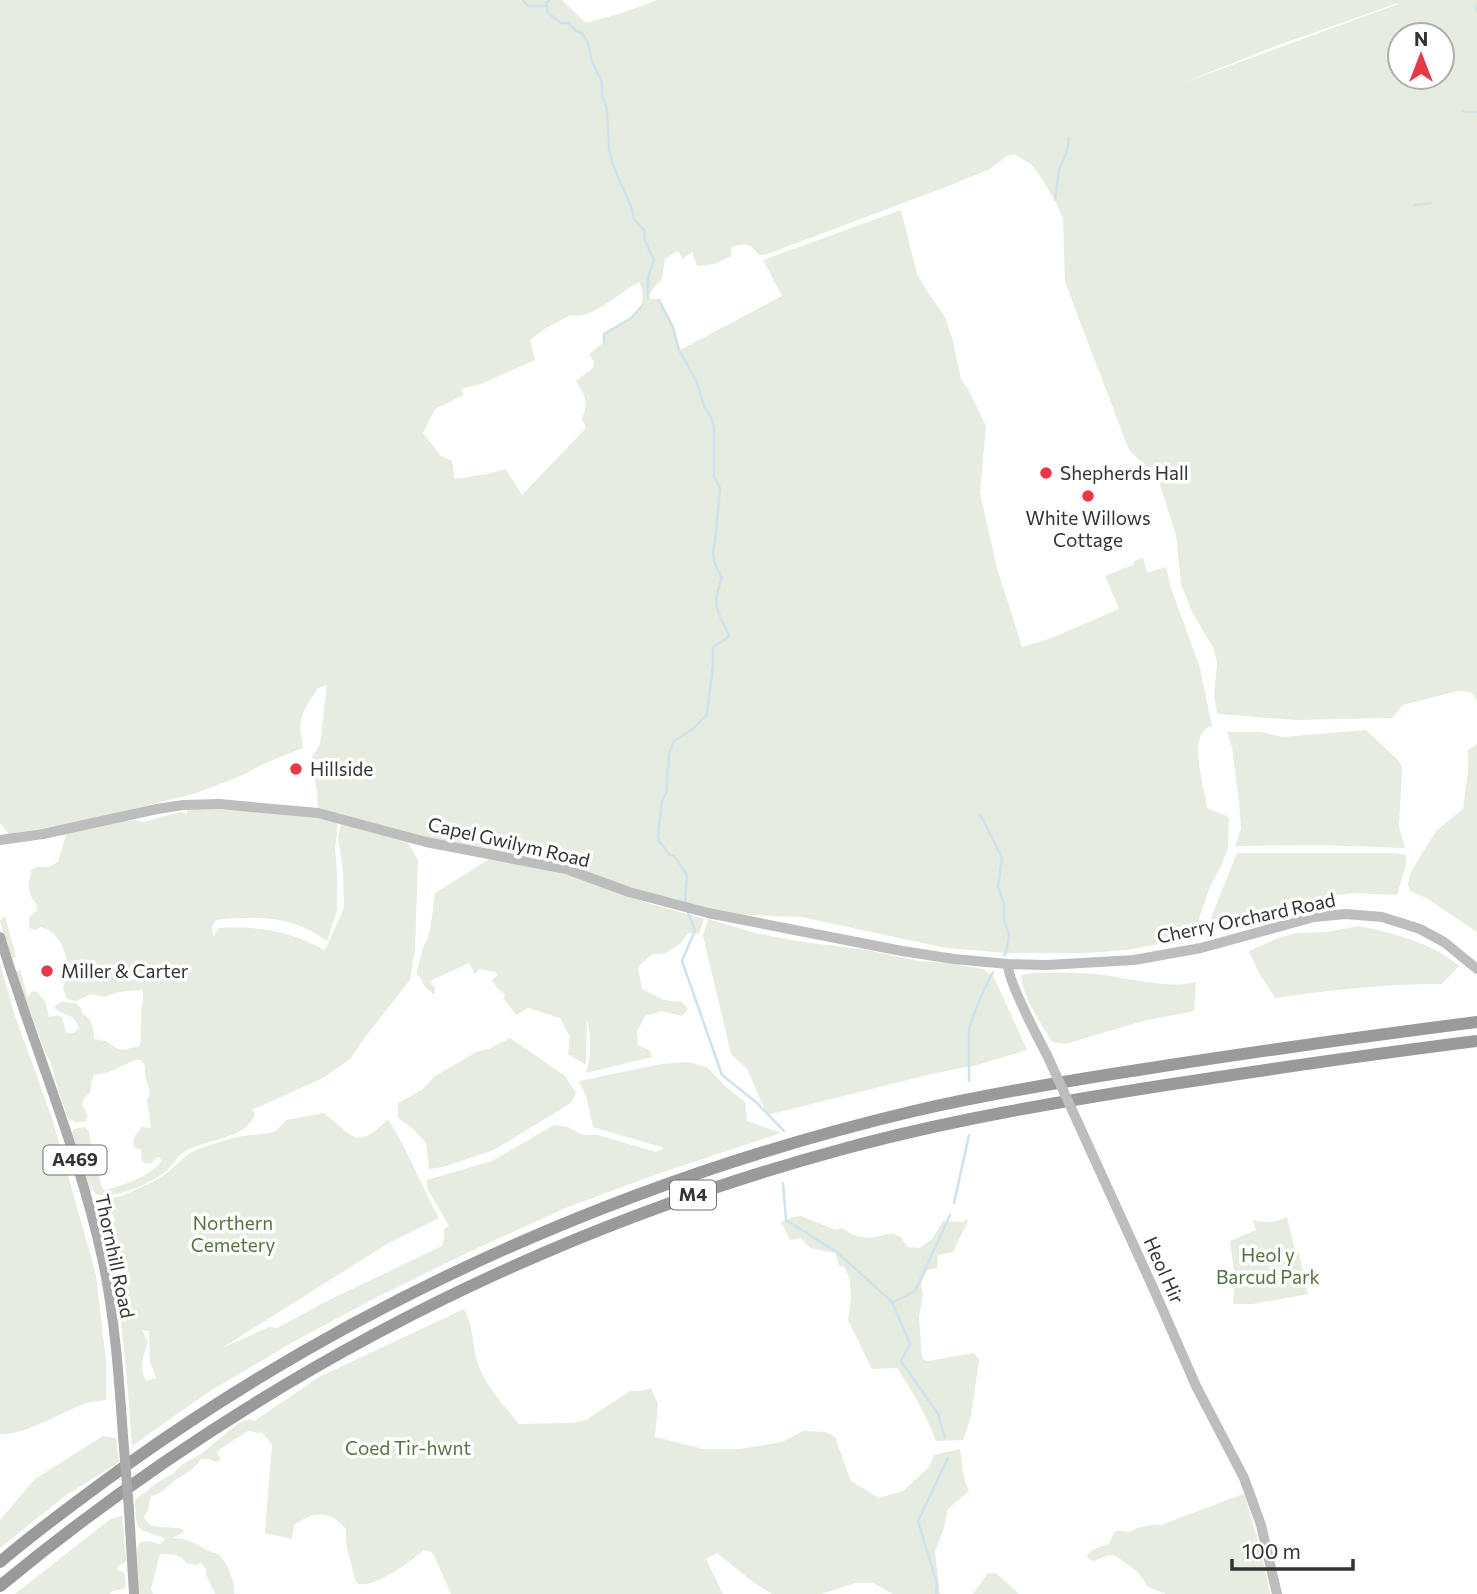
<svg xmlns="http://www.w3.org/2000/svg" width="1477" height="1594" font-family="Commissioner,sans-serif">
<rect width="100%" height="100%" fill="#fff"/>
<g fill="#e6ecdf" fill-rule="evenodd">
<path d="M0,0h562l24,23 36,-10 36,-13h819v7h-3l3,1v693l-6,-9 -14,-1 -54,14 -11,13 -97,2 -76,-6 -2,-1 -3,-17 3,-32 -3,-15 -22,-37 -11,-28 -5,-49 -18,-56 -29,-29 -64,-168 -2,-63 -7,-17 -16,-26 -9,-12 -17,-10 -7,2 -17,13 -34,14 -191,72h-6c-10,-12 -13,-12 -27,-8l-1,9 -16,8 -18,2 -5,-14 -9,7 -5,-8 -13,8 -3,20 -7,7 -7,12 11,2 14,27 7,23 102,-54 -19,-36 138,-50 16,64 10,17 18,26 8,24 8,38 7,10 18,37 -6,67 17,75 25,79 27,-8 70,-30 -14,-33 28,-11 1,-4 9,-3 4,15 19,-6 5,21 29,80 12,58c-4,1 -7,2 -9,6 -12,15 2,58 4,76l22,9 -1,31 -7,18 -11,21 -18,51 -65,12 -41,3h-80l-60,-5 -145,-31 -72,-3 -411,-103 -1,-21 -7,-29 10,-17 7,-59 -9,3c-16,26 -21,28 -15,60l-40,16 -20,11 -46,18 -112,28 -76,13 -9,-11zM1398,3v1l-218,80 93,-37zM1400,35h42v42h-42zM639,282c14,29 -15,39 -35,52v8l-15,12 5,8 -1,6 -17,13c10,15 12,22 6,38l4,9 -64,67 -16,-26 -19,5 -32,5 -3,-18 -11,-5 -18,-23 12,-24 29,-14 -3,-6 20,-5 54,-24 -5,-20 16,-12 25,-13c20,6 50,-24 68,-33z"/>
<polygon points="1366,730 1399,761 1402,768 1399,827 1405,848 1319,845 1235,846 1241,829 1239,802 1232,747 1227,732 1261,732 1282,737"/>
<polygon points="1477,744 1477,932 1426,898 1410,891 1408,884 1410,874 1421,855 1437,830 1463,809 1468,771 1468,750"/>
<path d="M189,808l110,6 39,8 -3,27 2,22v40l-10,30c-37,-26 -67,-25 -111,-21l-4,7 1,10 6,-9c43,-2 68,3 106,22l19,-42 -1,-38 -5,-33 3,-14 65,17 12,20 -3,90 -5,30 -44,56 -16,23 -27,19 -71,32 3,4c-8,26 -52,25 -71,38 -8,5 -12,15 -19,20 -17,12 -46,26 -67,23l-4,-3 -5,-13 3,11 -1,3 -19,-61 2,-3 11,-2 4,4 2,14 11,42 2,3c16,-3 50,-15 57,-29l-1,-4 -5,1 -3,5 -6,1 -4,-3 -1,-11 -7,-3c-2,-8 2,-14 8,-20l9,1 -4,-29 3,-4 -1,-7 -4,-12v-10l-4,-6h-6l-26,12 -15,3 -2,5 -2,13 -6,5 -2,6 6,13 -3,5h-10l-4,-3v3l-3,-4c-5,-14 -10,-28 -14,-43 -2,-8 -3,-14 -8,-21l-31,-82 5,-2 8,28 3,-6 5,-1c11,12 10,10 13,26l9,-2 4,2 4,16h7l6,-4c-6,-19 -13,-10 -24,-21l1,-3 5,-3 15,1 5,5 1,5c10,6 12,14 12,26l12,2 10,7 6,2 18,-4c1,-11 1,-21 1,-32 0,-9 4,-15 1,-24l-23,2 -15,5 -13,-3 -15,7 -9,-2c-3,-8 -7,-13 1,-20 1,-20 -6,-48 -28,-52l-4,3 -7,-2v-10l8,-8v-6c-8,-6 -11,-22 -5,-31l-2,-2 6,-4h12l10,-5 9,-30 44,-9 24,-3 9,2 36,-10 6,2z"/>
<polygon points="1237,853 1392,853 1406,855 1406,865 1397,895 1353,893 1324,897 1208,932 1209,923"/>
<path d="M491,858l71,15 86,30 56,16 -5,15 -11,-1 -8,11 -14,9 -15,2 -13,12 4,22 22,11 18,2 6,7 -6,7 -20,-5 -17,5 -8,16 1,13 11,5 3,7 -66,16c5,-17 6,-35 1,-53l-1,45 -18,-11 2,-17 -10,-19 -32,-10 -12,7 -13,-17 2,-3 -8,-7 -5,-8 5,-4 -1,-4 -17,-3 -4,5 -6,-11 -39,18 2,5h3l-1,9 -11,-11 -2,-6 -4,-3v-4l7,-27 2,-2 4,-11 5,-38z"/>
<polygon points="5,916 16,957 11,959 0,921"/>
<polygon points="708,919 755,933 796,941 867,950 918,961 948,963 983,969 994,977 1027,1050 977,1065 931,1074 767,1115 747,1069 731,1054 703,936"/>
<path d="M1359,926c35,7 73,17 100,40l-17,18c-56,0 -112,6 -167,14l-18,-29 -8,-18 27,-12 20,-6 30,-1z"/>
<path d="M0,963l14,50 38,105 44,157 10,86v39c-7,1 -15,1 -22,4 -23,8 -60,32 -84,30z"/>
<path d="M1033,973c23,0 48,-1 71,2 26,4 67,14 92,7l-2,29 -51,10 -78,23 -13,-2c-10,-17 -31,-48 -31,-67z"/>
<polygon points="510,1038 565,1076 576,1093 571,1103 494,1150 443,1167 429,1169 426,1143 412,1128 398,1118 398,1103 422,1090 435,1076 473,1054 478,1051 489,1049"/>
<path d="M687,1062l20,5 17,18 21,17 2,19 34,12 -124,41 -94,35 -94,43 -94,46 -82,44 -86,51 -75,53c-5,-74 -11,-146 -28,-219l2,-2 9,-4 -8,-22 15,-3 32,-15 13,-8 20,-18 11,-6 38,-12 33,-4 7,-2 10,-11 38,-7c28,23 33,38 63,7l2,1c20,31 32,65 50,97l-52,26 -165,104 47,-21 8,1 50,-27 115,-55 2,-9v-8l5,-3 -22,-38v-8l65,-19 62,-36 14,2 15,8h15l58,17 8,-4 -71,-21 -7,-31 -7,-15 82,-17zM142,1330l7,1 1,31 6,16 -10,3c-7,-14 -3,-24 2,-39z"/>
<path d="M801,1216l35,14 6,-2c20,13 27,11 50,5l9,4 6,10 13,1 12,-9 11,-18 21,1 2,-3 2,2 -15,31 -15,3 -1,13 -10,2 -6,15 2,9 -4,23 3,41 5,3 47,-8 5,7 -8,57 -8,23 -27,1c-10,-26 -23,-49 -39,-73l-25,1 -24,-49 3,-22 -1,-18 -6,-14 -4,1 -5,-14 -25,-5 -9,-10 -11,2 -9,-18 12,-5z"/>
<path d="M1287,1217l7,29 5,7 9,41 -55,10h-20l2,-26 -5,-37 26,-11 -3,-10c12,4 23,2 34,-3z"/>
<path d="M464,1309c9,15 8,32 12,49 7,26 27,46 43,66l53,-1 14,-3 44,-29h12l9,-3 7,16 -3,33 48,12h37l42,-7 21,-11 23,1 9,5 16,44 28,17 24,-7 26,-24 5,-12 26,-6 4,29 5,13 -21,18 -4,19 -9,24 5,42h-47l-20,-11h-18l-34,11h-49l-19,-12 -36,-29 -11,6 17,35h-272l-18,-41 -9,-3c-13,11 -52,41 -68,33l-10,-39v-15c-17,-19 -31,-18 -52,-4l-2,14 -27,-6 7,-88 -11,-14 -2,2 -11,-2 -28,18 -3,4 4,5 -4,4 -9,-3h-7c-7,12 -18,15 -28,23 -9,7 -8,9 -20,14l-2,-1 -3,15 -4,7c7,15 24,8 38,12l2,3 -11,6c15,-1 25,8 38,14 6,2 6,0 10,5 7,7 15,28 13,37h-19l-9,-20v-5l-5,-6 -5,2 -10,-2c-5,-10 -16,-9 -26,-9l-9,35 2,5h-15l-1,-45 3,-7 9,-1 11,3 5,-5c-10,-6 -21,-5 -28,-14 -1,-8 -2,-15 -2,-25l23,-18 16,-9 6,-7 22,-13 37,-30 10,-4 5,2 65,-44z"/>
<polygon points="103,1436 116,1438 119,1462 65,1496 0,1548 0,1520 35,1479"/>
<path d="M1243,1494l2,2 16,56 9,42h-104l-18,-7 -9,-14 -23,-17 -7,-1 -16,6 -4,-2 -2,-3c5,-8 14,-9 22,-12 7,-16 4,-13 20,-12 6,-4 26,-9 32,-7z"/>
<polygon points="122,1515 126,1556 126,1562 118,1566 117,1570 124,1572 126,1584 124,1589 112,1591 109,1594 15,1594 109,1520"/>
<polygon points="988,1573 996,1573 1019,1594 973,1594"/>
</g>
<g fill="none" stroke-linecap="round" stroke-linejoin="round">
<g stroke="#cfe2ee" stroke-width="2.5">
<polyline points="523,0 528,6 544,6"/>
<polyline points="550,0 546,3 548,13 561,23 568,23 576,31 582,33 588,43 592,62 602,82 602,95 607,109 609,149 613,165 632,209 634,219 644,230 645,241 654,260 648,278 648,298"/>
<polyline points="1475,5 1477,10"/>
<polyline points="1462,111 1467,112 1477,112"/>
<polyline points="1055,200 1059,170 1067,151 1069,138"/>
<polyline points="1415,205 1431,203"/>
<path d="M659,300l14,27 6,23 17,30 8,26 7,11 3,11v48l6,12 -5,54c-5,14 0,23 7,36 -11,30 -5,31 7,57l-2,3 -14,9v19l-6,48 -14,15 -19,12 -5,13 -2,29v8l-5,10 -4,35 1,5 10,13 6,3 12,18 -2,29"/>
<polyline points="604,342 604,334 631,318 641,307"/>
<polyline points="980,814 1002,858 998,887 1004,904 1004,919 1009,936 1006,953 1004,955"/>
<polyline points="688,913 695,930 682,961 722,1075 757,1103 784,1131"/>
<polyline points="969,1081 969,1028 981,996 993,972"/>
<polyline points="783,1183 786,1220 838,1253 892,1302 910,1344 901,1361 938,1414 945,1438"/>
<polyline points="954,1203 969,1135"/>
<polyline points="893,1302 915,1291 950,1215"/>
<polyline points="936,1594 937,1584 918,1521 948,1458"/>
</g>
<g stroke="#bdbdbd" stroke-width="10">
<polyline points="0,840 43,834 157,809 183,805 219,804 318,813 426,842 566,869 629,892 708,913 902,951 954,959 1008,964 1047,965 1134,960 1201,948 1314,917 1346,914 1382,917 1420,929 1444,942 1477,969"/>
<path d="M1008,964c-1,15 30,74 39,91"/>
<polyline points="1078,1123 1155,1292 1196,1386 1244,1478 1261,1525 1277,1594"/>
</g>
<g stroke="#ababab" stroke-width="10">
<path d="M0,937c33,109 79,213 103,325 12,57 16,116 20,174"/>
<polyline points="129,1510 134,1594"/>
</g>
<g stroke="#9a9a9a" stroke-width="12">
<path d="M0,1562c41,-35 84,-66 128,-98 236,-168 504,-286 786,-353 78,-18 158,-31 237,-43 108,-17 217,-32 326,-46"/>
<path d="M0,1586c249,-205 532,-353 843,-437 106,-29 215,-47 323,-64 104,-16 207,-31 311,-44"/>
</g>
<polyline stroke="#bdbdbd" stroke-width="10" points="1047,1055 1078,1123"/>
<polyline stroke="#ababab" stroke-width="10" points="123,1436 129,1510"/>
</g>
<g fill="#e63946" stroke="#fff" stroke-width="2.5">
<circle cx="1046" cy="473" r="7"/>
<circle cx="1088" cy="496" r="7"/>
<circle cx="296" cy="769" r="7"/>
<circle cx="47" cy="971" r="7"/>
</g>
<g text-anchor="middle" stroke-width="7" stroke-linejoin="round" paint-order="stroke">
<g fill="#fff" stroke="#707070" stroke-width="2">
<rect x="43.5" y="1145.5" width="63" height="29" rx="5"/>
<rect x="670" y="1180.5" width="46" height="29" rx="5"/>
</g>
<g font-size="18" font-weight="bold" fill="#333">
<text x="75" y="1166">A469</text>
<text x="693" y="1201">M4</text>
</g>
<g font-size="19" fill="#333" stroke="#fff" text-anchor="start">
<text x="1060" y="480">Shepherds Hall</text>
<text x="1088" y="525" text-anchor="middle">White Willows<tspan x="1088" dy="22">Cottage</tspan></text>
<text x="310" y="776">Hillside</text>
<text x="61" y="978">Miller &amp; Carter</text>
</g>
<g font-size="19" fill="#333" stroke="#fff">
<text transform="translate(509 842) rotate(13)" y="7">Capel Gwilym Road</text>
<text transform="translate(1246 918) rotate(-12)" y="7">Cherry Orchard Road</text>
<text transform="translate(115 1256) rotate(78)" y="7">Thornhill Road</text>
<text transform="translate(1164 1270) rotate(66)" y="7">Heol Hir</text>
</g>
<g font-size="19" fill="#56703f" stroke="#fff">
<text x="233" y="1230">Northern<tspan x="233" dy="22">Cemetery</tspan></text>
<text x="1268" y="1262">Heol y<tspan x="1268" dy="22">Barcud Park</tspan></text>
<text x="408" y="1455">Coed Tir-hwnt</text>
</g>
</g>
<g transform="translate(1421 56)"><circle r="33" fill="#ffffff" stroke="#adadad" stroke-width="2"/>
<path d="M0-5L12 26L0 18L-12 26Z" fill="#e63946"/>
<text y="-10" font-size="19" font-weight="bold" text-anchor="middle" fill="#333333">N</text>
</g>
<path d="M1232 1559v10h121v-10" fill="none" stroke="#333333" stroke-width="3.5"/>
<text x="1242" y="1559" font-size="21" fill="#333333" stroke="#ffffff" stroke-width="5" paint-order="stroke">100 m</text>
</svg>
